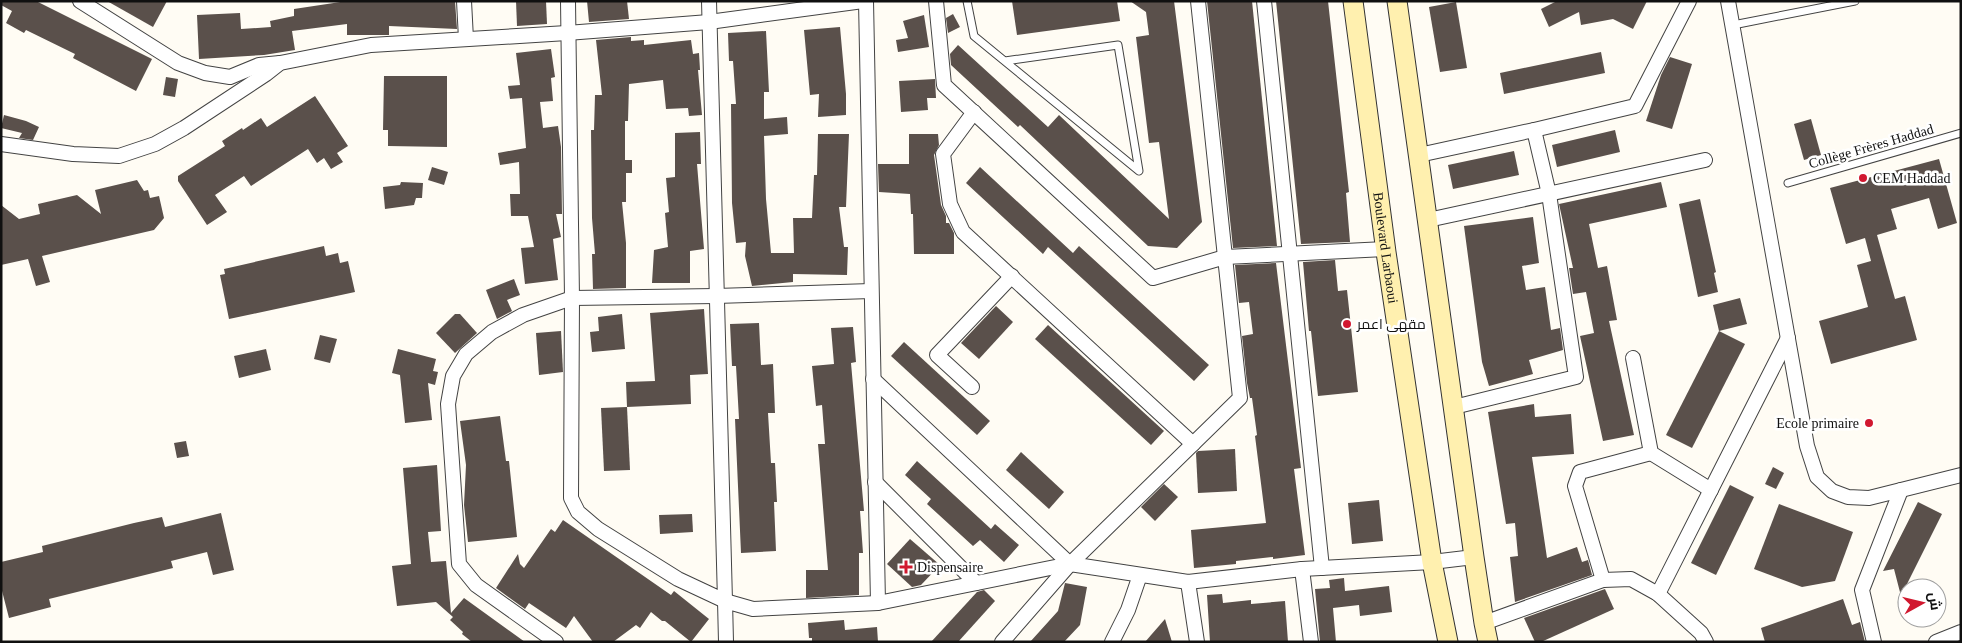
<svg xmlns="http://www.w3.org/2000/svg" width="1962" height="643" font-family="'Times New Roman',Cairo,serif">
<rect width="100%" height="100%" fill="#fffcf4"/>
<g fill="#5a504b">
<polygon points="1,1 36,1 152,59 136,91 73,58 75,54 26,30 24,33 6,23 12,11 1,5"/>
<polygon points="107,1 167,1 153,27"/>
<polygon points="347,1 455,1 457,29 389,26 389,35 347,35 347,24 292,31 295,50 264,55 199,59 197,15 240,13 241,29 271,27 270,21 294,16 294,9"/>
<polygon points="516,1 546,1 547,24 517,26"/>
<polygon points="587,1 627,1 629,19 589,22"/>
<polygon points="1012,1 1117,1 1120,21 1017,35"/>
<polygon points="1130,1 1174,1 1202,222 1177,248 1148,246 1020,125 1018,127 951,65 950,54 958,45 1048,127 1059,115 1169,219 1159,142 1149,143 1136,37 1149,35 1146,12"/>
<polygon points="1207,1 1252,1 1277,246 1233,248"/>
<polygon points="1276,1 1328,1 1349,192 1346,193 1350,242 1301,244"/>
<polygon points="1557,1 1647,1 1633,29 1613,19 1581,25 1579,12 1549,27 1541,9"/>
<polygon points="1456,2 1467,68 1440,72 1429,7"/>
<polygon points="953,14 960,27 948,33 946,18"/>
<polygon points="924,15 929,47 898,52 896,40 908,38 903,21"/>
<polygon points="840,27 846,94 846,115 818,117 819,94 810,95 804,30"/>
<polygon points="766,31 769,92 764,92 764,119 787,117 788,134 764,136 766,199 771,253 794,253 793,218 812,218 814,175 817,175 818,134 849,134 846,207 839,207 844,247 848,247 847,275 793,274 793,282 752,286 745,256 746,242 736,243 732,203 731,104 736,104 733,61 729,61 728,33"/>
<polygon points="631,37 631,41 644,40 644,45 691,40 693,54 699,53 700,70 698,70 702,115 689,116 688,108 666,109 663,80 629,84 628,121 625,121 625,160 632,160 632,173 626,173 626,202 622,202 626,243 626,288 593,289 592,254 595,254 592,218 591,130 594,130 595,95 602,95 596,40"/>
<polygon points="551,49 555,77 551,78 553,101 540,102 543,128 558,126 561,147 562,214 556,214 561,237 553,239 558,280 525,284 521,248 534,247 528,216 511,216 510,194 520,194 519,162 500,165 498,153 526,148 522,98 510,99 508,86 520,85 516,53"/>
<polygon points="1601,52 1605,73 1504,94 1500,73"/>
<polygon points="1670,57 1692,64 1672,129 1646,121 1661,75"/>
<polygon points="384,76 447,76 447,147 388,146 388,130 383,130"/>
<polygon points="166,77 178,79 175,97 163,95"/>
<polygon points="935,79 936,98 927,98 928,110 901,112 899,81"/>
<polygon points="315,96 348,146 337,153 343,162 331,169 324,158 317,163 308,149 251,186 244,176 215,195 227,212 207,225 178,181 178,176 225,146 222,141 242,128 243,130 261,118 267,127"/>
<polygon points="4,115 26,121 39,127 33,140 19,138 22,133 1,128"/>
<polygon points="1811,119 1821,155 1804,160 1794,124"/>
<polygon points="1615,130 1620,152 1557,167 1552,145"/>
<polygon points="700,132 701,164 697,164 704,249 690,251 690,283 652,283 654,250 668,247 665,213 669,212 666,178 675,177 675,133"/>
<polygon points="909,134 938,134 939,145 934,155 941,205 946,216 946,223 949,223 954,233 954,254 914,254 913,214 911,214 910,194 879,192 878,164 909,164"/>
<polygon points="1514,151 1519,175 1453,189 1448,165"/>
<polygon points="1939,159 1957,223 1938,229 1929,198 1891,209 1897,229 1877,235 1895,299 1905,296 1917,340 1831,364 1819,321 1868,307 1857,265 1871,261 1865,238 1846,244 1830,188"/>
<polygon points="432,167 448,172 444,185 428,180"/>
<polygon points="980,167 1073,253 1079,246 1209,365 1194,381 1048,247 1043,254 966,183"/>
<polygon points="137,180 144,191 148,190 150,198 159,196 164,218 154,230 42,256 50,282 36,286 28,259 1,265 1,205 19,219 40,214 38,204 77,195 101,214 95,190"/>
<polygon points="401,182 423,183 422,198 416,198 414,205 385,209 383,187 400,185"/>
<polygon points="1661,182 1667,207 1589,224 1598,268 1607,266 1617,320 1609,321 1634,435 1603,441 1580,336 1594,333 1586,292 1573,294 1569,268 1573,268 1559,204"/>
<polygon points="1700,199 1716,272 1714,273 1718,292 1698,297 1679,204"/>
<polygon points="1533,217 1539,263 1522,266 1526,290 1545,287 1551,330 1560,328 1563,350 1529,360 1533,374 1489,386 1482,362 1464,226"/>
<polygon points="324,246 326,256 338,253 340,263 348,261 355,292 229,319 220,275 225,274 224,269"/>
<polygon points="1335,260 1338,291 1347,290 1358,392 1318,396 1311,331 1309,331 1303,262"/>
<polygon points="1276,263 1301,468 1294,469 1305,555 1273,559 1273,557 1236,561 1236,564 1194,568 1191,530 1266,523 1255,436 1257,435 1252,398 1250,398 1247,383 1242,336 1253,334 1249,302 1239,303 1235,265"/>
<polygon points="514,279 520,295 507,300 512,311 497,319 486,290"/>
<polygon points="1740,298 1747,324 1719,331 1713,305"/>
<polygon points="996,306 1013,322 979,359 961,343"/>
<polygon points="704,309 708,374 690,375 691,404 627,407 626,382 655,381 650,313"/>
<polygon points="455,314 460,314 477,333 455,353 436,333"/>
<polygon points="622,314 625,349 592,352 590,332 599,331 598,317"/>
<polygon points="759,323 761,365 773,364 775,413 768,413 771,463 775,463 777,502 774,502 776,551 741,553 735,419 739,419 736,366 732,366 730,324"/>
<polygon points="1048,325 1164,431 1151,445 1035,339"/>
<polygon points="853,327 856,362 851,363 864,511 860,511 863,553 859,553 859,595 806,598 806,570 828,570 818,444 825,444 822,405 816,406 812,366 834,364 831,328"/>
<polygon points="561,331 563,372 539,375 536,333"/>
<polygon points="1719,331 1745,344 1692,448 1666,435"/>
<polygon points="320,335 337,339 330,363 314,359"/>
<polygon points="904,342 990,421 977,435 891,356"/>
<polygon points="266,349 271,370 239,378 234,356"/>
<polygon points="398,349 436,359 433,371 438,372 435,385 428,383 432,420 405,423 400,375 392,373"/>
<polygon points="1534,404 1535,417 1571,414 1574,454 1532,457 1547,558 1577,547 1582,562 1588,560 1592,575 1515,602 1510,557 1518,556 1515,523 1506,524 1488,412"/>
<polygon points="627,407 630,470 604,471 601,408"/>
<polygon points="500,416 506,461 509,461 517,537 468,542 464,505 466,465 460,421"/>
<polygon points="186,441 189,456 177,458 174,443"/>
<polygon points="1235,449 1237,491 1198,493 1196,453 1198,451"/>
<polygon points="1021,452 1064,492 1049,509 1006,470"/>
<polygon points="917,461 991,529 995,524 1019,545 1004,562 980,540 973,546 927,504 931,499 905,475"/>
<polygon points="437,465 441,531 428,532 431,562 446,561 451,613 464,598 525,642 472,642 462,634 463,632 450,620 453,617 436,602 397,606 392,566 411,564 403,468"/>
<polygon points="1773,467 1784,473 1776,489 1765,484"/>
<polygon points="1164,484 1178,497 1155,521 1141,507"/>
<polygon points="1730,485 1754,497 1716,575 1691,563"/>
<polygon points="1379,500 1383,541 1352,544 1348,503"/>
<polygon points="1918,502 1942,514 1901,596 1894,569 1883,571"/>
<polygon points="1779,504 1853,532 1835,581 1802,587 1754,569"/>
<polygon points="221,513 234,570 213,575 207,552 171,561 173,568 49,599 51,607 9,618 1,587 1,562 43,552 42,546 134,523 162,517 165,527"/>
<polygon points="692,514 693,532 660,534 659,515"/>
<polygon points="563,520 671,595 674,591 709,619 691,642 665,621 662,621 651,612 640,628 636,625 613,642 593,642 574,616 566,628 529,603 525,609 496,588 518,554 520,564 524,568 551,529 555,532"/>
<polygon points="910,539 940,565 921,585 912,587 887,564"/>
<polygon points="1344,578 1345,591 1389,586 1392,612 1360,616 1359,605 1333,608 1336,642 1320,642 1315,589 1330,588 1329,580"/>
<polygon points="1065,583 1087,587 1080,625 1064,642 1030,642 1058,611"/>
<polygon points="1605,589 1614,609 1541,642 1535,642 1524,618"/>
<polygon points="984,590 995,601 958,642 931,642 977,592"/>
<polygon points="1222,594 1223,603 1251,600 1251,604 1285,601 1288,642 1210,642 1207,595"/>
<polygon points="1843,599 1852,625 1860,622 1865,642 1765,642 1761,628"/>
<polygon points="1165,619 1172,642 1145,642"/>
<polygon points="844,620 845,630 877,627 878,642 812,642 812,638 809,638 808,623"/>
</g>
<g fill="none" stroke-linecap="round" stroke-linejoin="round">
<g stroke="#434343" stroke-width="9">
<g id="lane">
<polyline points="967,1 974,36 1139,171 1118,45 1005,61"/>
<polyline points="1733,25 1855,1"/>
<polyline points="1788,183 1961,133"/>
</g>
</g>
<g stroke="#434343" stroke-width="16">
<g id="street">
<polyline points="80,1 178,63 205,73 230,77 259,65 280,63"/>
<polyline points="464,1 466,39"/>
<polyline points="568,1 572,298 571,498 578,512 598,529 678,579 725,601 709,1"/>
<polyline points="866,1 878,603"/>
<polyline points="936,1 944,85 1153,278 1225,257 1240,398 1070,564 1002,642"/>
<polyline points="1198,1 1225,257 1385,249"/>
<polyline points="1264,1 1322,568"/>
<polyline points="1728,1 1807,446 1817,477 1832,491 1848,497 1869,498 1961,475"/>
<polyline points="974,112 943,154 950,204 963,232 1193,444"/>
<polyline points="1,144 73,154 119,156 155,144 184,128 266,74 280,63 371,45 567,33 709,22 863,1"/>
<polyline points="1419,155 1534,130 1635,106 1689,1"/>
<polyline points="1428,220 1705,160"/>
<polyline points="1633,358 1651,453 1711,490"/>
<polyline points="873,379 1070,564"/>
<polyline points="972,387 937,355 1012,276"/>
<polyline points="1454,407 1576,377 1549,194 1534,130"/>
<polyline points="875,482 976,583"/>
<polyline points="1302,569 1311,642"/>
<polyline points="1603,580 1575,486 1580,472 1651,453"/>
<polyline points="1188,582 1197,642"/>
<polyline points="1658,594 1788,338"/>
<polyline points="1484,623 1603,580 1631,579 1658,594 1701,633 1706,642"/>
<polyline points="556,642 476,585 459,564 448,404 453,376 466,354 492,332 523,315 572,298 716,296 871,291"/>
<polyline points="726,642 725,601 753,609 878,603 1070,564 1188,582 1302,569 1432,562 1474,557"/>
<polyline points="1112,642 1128,610 1140,575"/>
<polyline points="1874,642 1862,590 1901,490"/>
<polyline points="1936,642 1961,632"/>
</g>
</g>
<g stroke="#323232" stroke-width="21">
<g id="secondary">
<path id="s1" d="M1353,1l33,251 46,310 16,80"/>
<polyline points="1397,1 1474,557 1484,623 1488,642"/>
</g>
</g>
<use href="#lane" stroke="#fff" stroke-width="7"/>
<use href="#street" stroke="#fff" stroke-width="14"/>
<use href="#secondary" stroke="#fff0af" stroke-width="19"/>
</g>
<g fill="#d1182f" stroke="#fff" stroke-width="2">
<circle cx="1863" cy="178" r="5"/>
<circle cx="1347" cy="324" r="5"/>
<circle cx="1869" cy="423" r="5"/>
<path d="M903.5 559.5h5v5h5v5h-5v5h-5v-5h-5v-5h5z"/>
</g>
<g text-anchor="middle" stroke-width="5" stroke-linejoin="round" paint-order="stroke">
<g font-size="14" fill="#101010" stroke="#fff">
<text transform="translate(1871 146) rotate(-16)" y="5">Collège Frères Haddad</text>
<text dy="5" stroke="none"><textPath href="#s1" startOffset="249">Boulevard Larbaoui</textPath></text>
</g>
<g font-size="14" fill="#101010" stroke="#fff" text-anchor="start">
<text x="1873" y="183">CEM Haddad</text>
<text x="1357" y="329">مقهى اعمر</text>
<text x="1859" y="428" text-anchor="end">Ecole primaire</text>
<text x="917" y="572">Dispensaire</text>
</g>
</g>
<rect width="1962" height="643" fill="none" stroke="#101010" stroke-width="5"/>
<g transform="translate(1922 603) rotate(82)"><circle r="24" fill="#ffffff" stroke="#9f9f9f"/>
<path d="M0-4L9 19L0 12L-9 19Z" fill="#d1182f"/>
<text y="-8" font-size="14" font-weight="bold" text-anchor="middle" fill="#101010">ش</text>
</g>
</svg>
